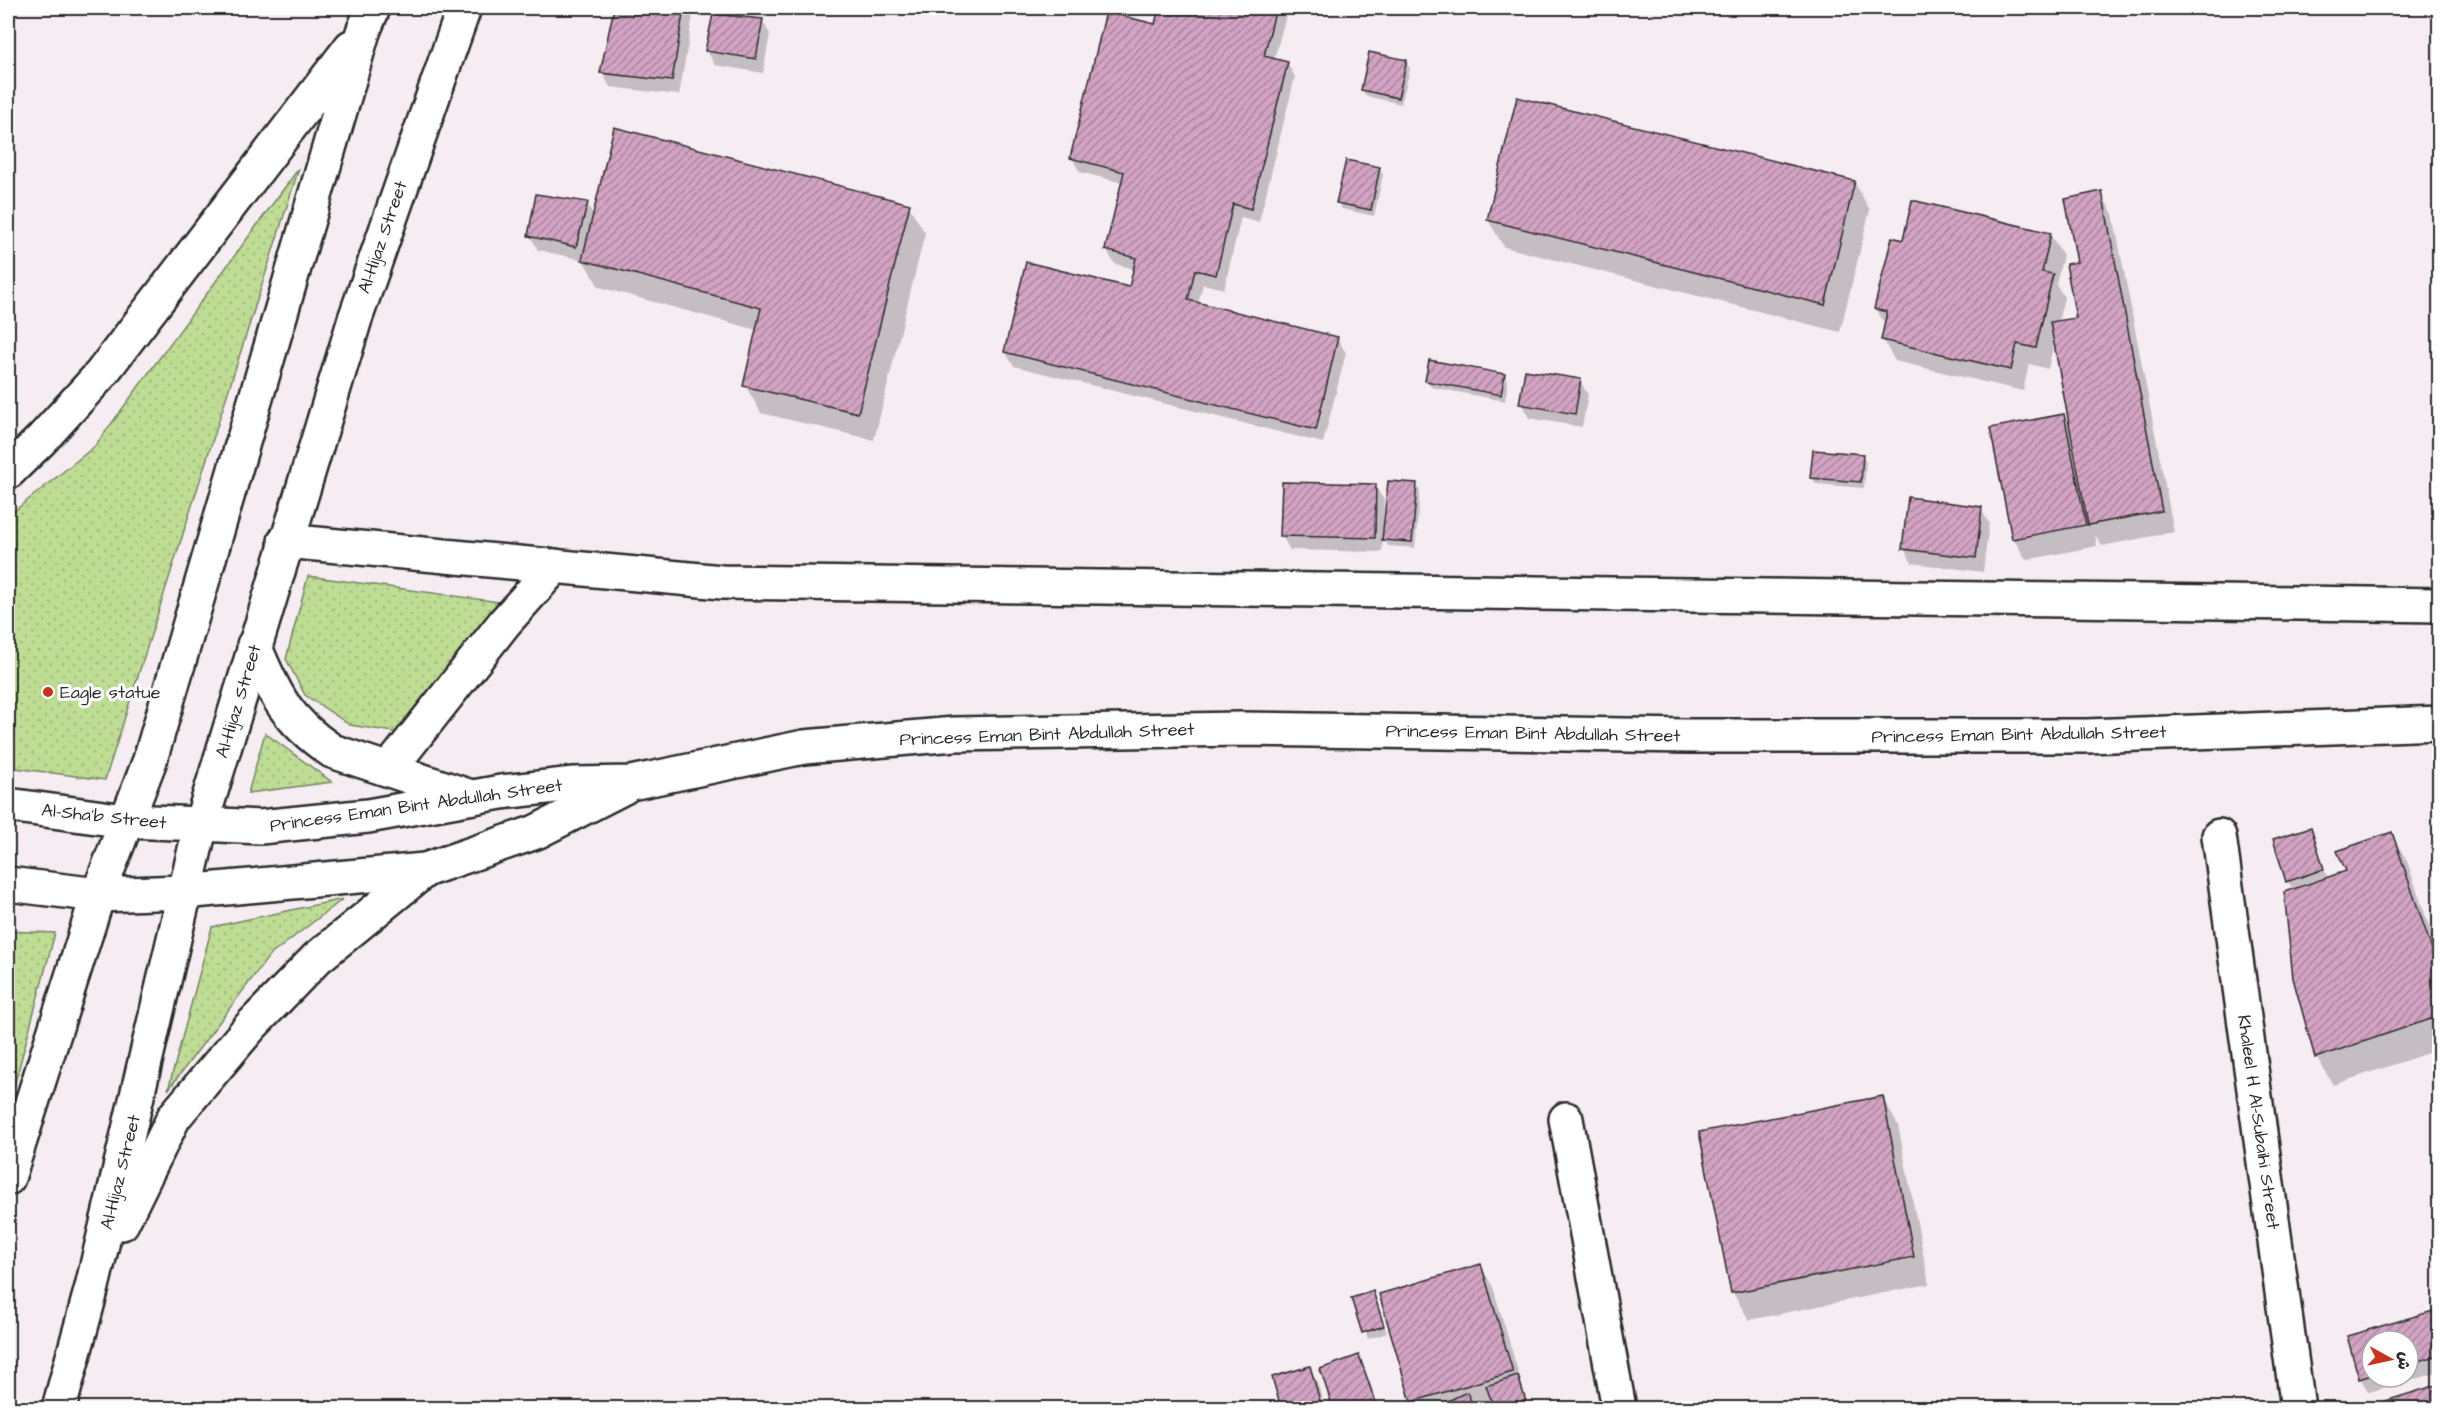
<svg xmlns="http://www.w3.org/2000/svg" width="2447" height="1416" font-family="'Architects Daughter','Playpen Sans Arabic',sans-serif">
<defs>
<pattern id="grass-dots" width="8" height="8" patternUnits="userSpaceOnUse" patternTransform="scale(1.5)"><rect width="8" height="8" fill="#bedc94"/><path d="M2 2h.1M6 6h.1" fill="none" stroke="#a3bd80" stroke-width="1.8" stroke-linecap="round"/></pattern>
<pattern id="building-hatch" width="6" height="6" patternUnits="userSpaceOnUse" patternTransform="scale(1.5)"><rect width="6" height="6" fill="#d2a3c3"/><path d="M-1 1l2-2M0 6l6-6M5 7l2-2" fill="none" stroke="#ab859f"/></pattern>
</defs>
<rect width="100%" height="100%" fill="#f6edf3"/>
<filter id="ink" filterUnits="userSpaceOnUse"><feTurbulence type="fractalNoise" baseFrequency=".0167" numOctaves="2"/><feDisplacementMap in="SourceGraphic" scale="12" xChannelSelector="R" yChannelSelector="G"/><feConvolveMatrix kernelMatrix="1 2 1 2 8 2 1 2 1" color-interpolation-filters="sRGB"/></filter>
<g filter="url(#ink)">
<g fill="url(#grass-dots)" stroke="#748460" stroke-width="1.5">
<polygon points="299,168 105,780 8,767 8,516 95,446"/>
<polygon points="308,576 514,604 406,734 350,725 305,695 286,659"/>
<polygon points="265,733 332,782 248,793"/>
<polygon points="343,899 269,956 168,1090 212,927"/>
<polygon points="8,931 55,933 8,1109"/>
</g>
<g fill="#0003" fill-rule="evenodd">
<polygon points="616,8 688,8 693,15 679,95 610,87 602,72"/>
<polygon points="1160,8 1288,8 1274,60 1287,63 1295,77 1259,222 1241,217 1224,289 1203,284 1198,304 1337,338 1346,353 1323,443 1014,366 1005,352 1130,289 1135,269 1115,264 1106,250 1123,183 1080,172 1072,158 1156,26"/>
<polygon points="762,20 770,34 763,73 715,65 707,51"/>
<polygon points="1406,62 1410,69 1401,104 1366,96 1362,89"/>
<polygon points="1379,168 1383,175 1374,216 1342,209 1338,203"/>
<polygon points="1854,182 1870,210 1840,332 1504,247 1488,220"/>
<polygon points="2101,193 2113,214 2174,532 2102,546 2095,535 2097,546 2026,560 2013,538 2064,415 2071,427 2055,338 2048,369 2029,364 2023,391 1895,361 1883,340 1886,326 1876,309 1904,241 2050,234 2063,255 2056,284 2064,297 2058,322 2078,319 2078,263"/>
<polygon points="587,203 594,216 909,206 925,233 874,440 761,413 745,385 757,330 599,287 583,260 538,250 530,235"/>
<polygon points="1504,375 1508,382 1505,401 1431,387 1427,381"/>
<polygon points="1580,381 1588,395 1582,427 1529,418 1521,403"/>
<polygon points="1862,456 1866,462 1864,488 1816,484 1812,477"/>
<polygon points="1416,485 1420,491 1415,548 1388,546 1383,537 1382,552 1290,550 1282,536 1375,486 1384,500 1383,521 1386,522"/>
<polygon points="1981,509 1989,523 1983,572 1912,563 1904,549"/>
<polygon points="2310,828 2327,876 2292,888 2288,881"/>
<polygon points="2391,833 2407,861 2440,958 2440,1049 2333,1085 2317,1058 2294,978 2348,872"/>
<polygon points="2440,889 2440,919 2437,914"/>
<polygon points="1882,1097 1898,1125 1929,1284 1749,1320 1733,1293 1701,1134"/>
<polygon points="1480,1265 1493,1287 1529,1408 1495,1408 1493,1402 1473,1408 1412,1408 1415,1407 1381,1295"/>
<polygon points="1373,1293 1387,1333 1368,1339 1353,1299"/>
<path d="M2440,1310v62l-71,20 -9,-14 -11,-41zM2372,1341h36v36h-36z"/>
<polygon points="1358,1357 1366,1371 1379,1408 1335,1408 1322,1370"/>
<polygon points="1309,1367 1317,1382 1325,1408 1283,1408 1274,1378"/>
<polygon points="2440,1386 2440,1408 2379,1408 2378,1405"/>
</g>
<g fill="url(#building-hatch)" stroke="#2b2b2b" stroke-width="1.5">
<polygon points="614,8 684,8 672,81 600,73"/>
<polygon points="1159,8 1276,8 1264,56 1288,62 1251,209 1233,204 1216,275 1195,270 1188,300 1338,337 1316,430 1004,352 1026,262 1129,287 1136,258 1105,250 1124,172 1070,158 1106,12 1155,24"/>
<polygon points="713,14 763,19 756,59 705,51"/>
<polygon points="1369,52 1407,60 1398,98 1361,90"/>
<polygon points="1517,97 1855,181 1825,305 1487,220"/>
<polygon points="614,127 910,204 858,413 743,386 761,308 582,260"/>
<polygon points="1346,160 1380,167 1371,210 1336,203"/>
<polygon points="2102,191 2162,511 2088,525 2050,322 2076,318 2066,264 2077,262 2065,199"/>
<polygon points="536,194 588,202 576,247 528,236"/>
<polygon points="1912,200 2051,233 2042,272 2053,274 2036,348 2017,344 2011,370 1881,340 1887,312 1874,309 1892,237 1903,240"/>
<polygon points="1429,360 1505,374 1501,395 1425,381"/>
<polygon points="1525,370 1581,379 1575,414 1519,404"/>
<polygon points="2064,414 2086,525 2012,539 1990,428"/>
<polygon points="1813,450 1863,454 1861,482 1810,478"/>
<polygon points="1388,481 1417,483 1412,542 1382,540"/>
<polygon points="1282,482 1376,484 1375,538 1280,536"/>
<polygon points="1908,497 1982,507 1976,558 1902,549"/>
<polygon points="2311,827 2324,869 2286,882 2273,839"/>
<polygon points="2392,832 2440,973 2440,1016 2315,1058 2293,978 2284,892 2346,871 2337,851"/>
<polygon points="1883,1096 1914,1257 1731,1293 1699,1132"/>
<polygon points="1481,1264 1513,1372 1411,1402 1379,1294"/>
<polygon points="1373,1291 1384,1326 1362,1333 1351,1298"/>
<polygon points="2440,1309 2440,1355 2408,1364 2408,1341 2372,1341 2372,1375 2359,1379 2347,1336"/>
<polygon points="1359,1355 1377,1407 1333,1408 1320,1369"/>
<polygon points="1310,1366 1322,1408 1281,1408 1272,1377"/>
<polygon points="1518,1376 1528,1408 1494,1408 1486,1386"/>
<polygon points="2440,1384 2440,1408 2377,1408 2376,1404"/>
<polygon points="1467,1392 1474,1408 1446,1408 1443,1403"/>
</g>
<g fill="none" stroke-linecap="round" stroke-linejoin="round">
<g stroke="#2b2b2b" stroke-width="38">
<g id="street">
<polyline points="285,541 722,582 2440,605"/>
<polyline points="390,768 505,622 555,566"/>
<polyline points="201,824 260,827 368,816 501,792 574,784 631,783 804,747 955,734 1240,729 1689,736 2086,736 2440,723"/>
<polyline points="2219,836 2298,1408"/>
<polyline points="183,892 425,870 536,832 624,787"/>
<polyline points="1566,1119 1619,1408"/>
</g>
</g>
<g stroke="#2b2b2b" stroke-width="38">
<g id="secondary">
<polyline points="8,472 42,439 101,374 351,47"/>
<path d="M254,645c20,49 32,75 78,106l139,46"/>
<polyline points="8,805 126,821 201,824"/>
<polyline points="8,884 98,895 183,892"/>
<polyline points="8,1178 98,895 150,760 363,32 373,8"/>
<polyline points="122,1223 174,1117 251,1026 317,958 425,870"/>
<polyline points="59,1408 92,1287 201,824 355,319 464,8"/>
</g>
</g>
<use href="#street" stroke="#fff" stroke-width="33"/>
<use href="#secondary" stroke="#fff" stroke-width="33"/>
</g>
</g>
<circle fill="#c8321e" stroke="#fff" stroke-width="2" cx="48" cy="692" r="6"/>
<g text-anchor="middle" stroke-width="6" stroke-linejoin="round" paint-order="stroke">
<g font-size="18" fill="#2b2b2b" stroke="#fff">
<text transform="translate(382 237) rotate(-71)" y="6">Al-Hijaz Street</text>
<text transform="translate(238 701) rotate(-73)" y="6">Al-Hijaz Street</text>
<text transform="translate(1533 733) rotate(1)" y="6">Princess Eman Bint Abdullah Street</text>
<text transform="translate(1047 734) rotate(-2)" y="6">Princess Eman Bint Abdullah Street</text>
<text transform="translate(2019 734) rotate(-1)" y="6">Princess Eman Bint Abdullah Street</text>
<text transform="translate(416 805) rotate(-8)" y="6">Princess Eman Bint Abdullah Street</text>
<text transform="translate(104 816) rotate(6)" y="6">Al-Sha'b Street</text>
<text transform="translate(2259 1122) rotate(82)" y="6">Khaleel H Al-Subaihi Street</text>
<text transform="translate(120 1172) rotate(-76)" y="6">Al-Hijaz Street</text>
</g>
<g font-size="18" fill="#2b2b2b" stroke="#fff" text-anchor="start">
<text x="60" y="698">Eagle statue</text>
</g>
</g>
<rect width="2447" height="1416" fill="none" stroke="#fff" stroke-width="30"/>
<rect x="15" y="15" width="2417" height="1386" fill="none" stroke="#2b2b2b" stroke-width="2" filter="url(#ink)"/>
<g transform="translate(2390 1359) rotate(98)"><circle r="28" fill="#ffffff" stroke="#aaaaaa" stroke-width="1.5"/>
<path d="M0-4.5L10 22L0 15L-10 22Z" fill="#c8321e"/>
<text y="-9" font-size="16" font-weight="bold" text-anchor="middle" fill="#2b2b2b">ش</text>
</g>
</svg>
